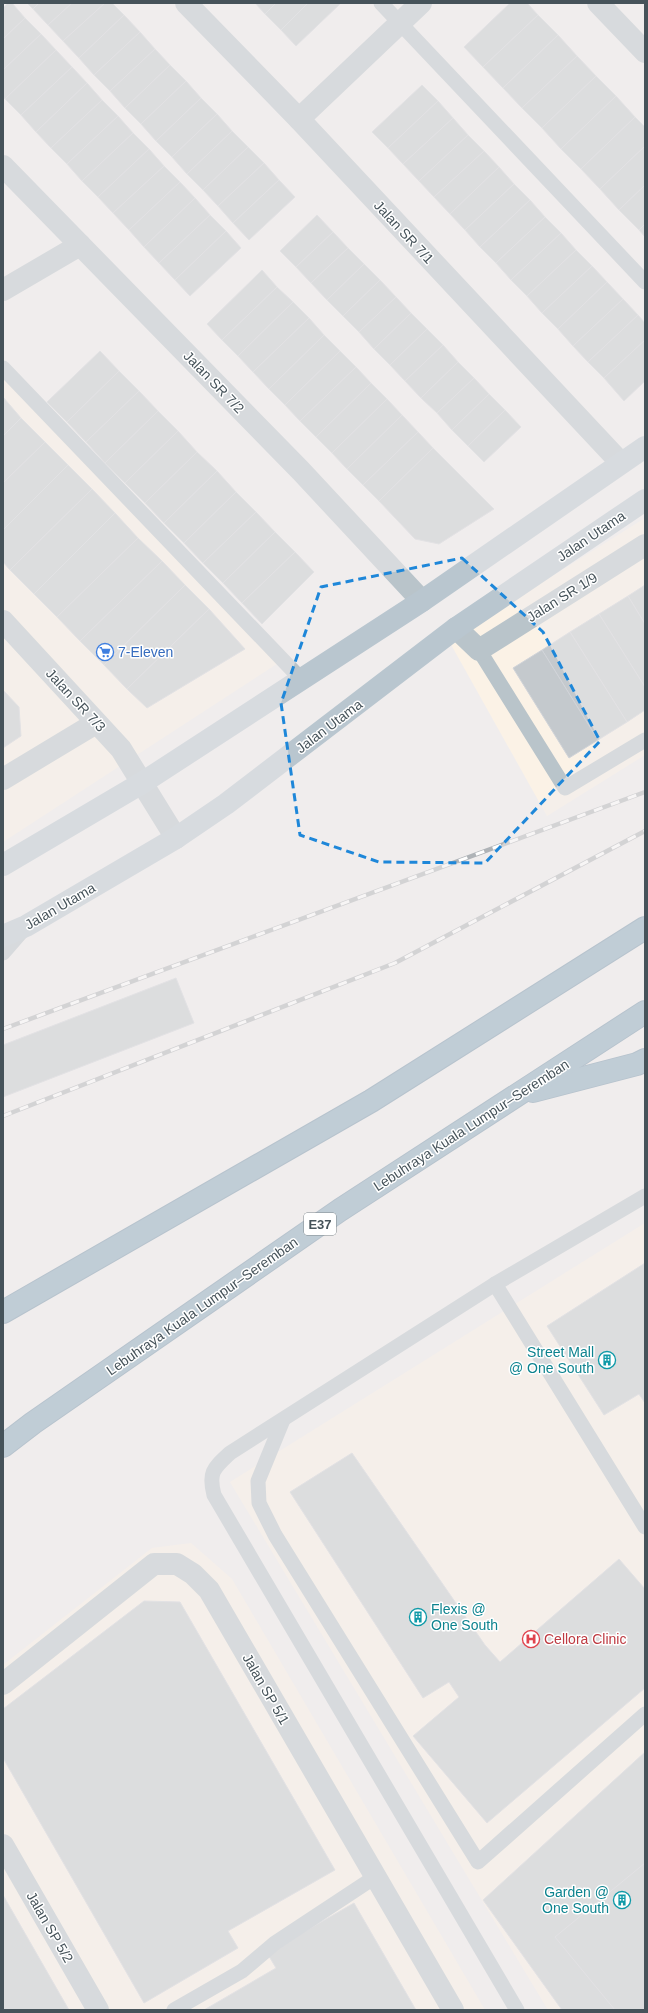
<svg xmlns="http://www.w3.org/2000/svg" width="648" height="2013" font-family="Arial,sans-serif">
<rect width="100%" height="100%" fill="#f0eded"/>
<g fill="#fbf2e6">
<polygon points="3,366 289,656 3,842"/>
<polygon points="645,518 645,755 547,816 449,641"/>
<polygon points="645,1223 645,2010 548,2010 230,1482"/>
<polygon points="191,1543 232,1579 485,2010 3,2010 3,1665 152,1548"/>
</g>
<g fill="#c4c9cd" stroke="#d1d4d9">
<polygon points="8,3 12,3 25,18 3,39 3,8"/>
<polygon points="27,3 39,3 33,9"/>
<polygon points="39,3 72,3 48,25 33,9"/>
<polygon points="72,3 105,3 63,41 48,25"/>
<polygon points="105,3 112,3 124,15 79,58 63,41"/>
<polygon points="255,3 276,3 265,14"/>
<polygon points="276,3 308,3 281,30 265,14"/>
<polygon points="308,3 341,3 296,46 281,30"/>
<polygon points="510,3 527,3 538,15 483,67 464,47"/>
<polygon points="124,15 140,32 94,75 79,58"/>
<polygon points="538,15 558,35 503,88 483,67"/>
<polygon points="25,18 41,34 3,70 3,39"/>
<polygon points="140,32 155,49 110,91 94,75"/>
<polygon points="41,34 56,50 5,99 3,96 3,70"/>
<polygon points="558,35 577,56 522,108 503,88"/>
<polygon points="155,49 170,65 125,108 110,91"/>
<polygon points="56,50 72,67 21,115 5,99"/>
<polygon points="577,56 596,76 542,128 522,108"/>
<polygon points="170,65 186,81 141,124 125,108"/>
<polygon points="72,67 87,83 36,132 21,115"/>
<polygon points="596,76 616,96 561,149 542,128"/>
<polygon points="186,81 201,98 156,141 141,124"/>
<polygon points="87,83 102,100 51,148 36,132"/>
<polygon points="422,85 438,101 388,148 372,132"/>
<polygon points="616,96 635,117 581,169 561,149"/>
<polygon points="201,98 217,114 172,157 156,141"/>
<polygon points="102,100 118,116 67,164 51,148"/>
<polygon points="438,101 453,118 403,164 388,148"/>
<polygon points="217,114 232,131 187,174 172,157"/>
<polygon points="118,116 133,133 82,181 67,164"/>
<polygon points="635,117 645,127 645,146 600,189 581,169"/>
<polygon points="453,118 468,135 419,181 403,164"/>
<polygon points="232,131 248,147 203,190 187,174"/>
<polygon points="133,133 149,149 98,197 82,181"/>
<polygon points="468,135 484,151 434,197 419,181"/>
<polygon points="645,146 645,185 619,210 600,189"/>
<polygon points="248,147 264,163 218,206 203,190"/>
<polygon points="149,149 164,166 113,213 98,197"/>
<polygon points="484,151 499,167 450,214 434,197"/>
<polygon points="264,163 279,180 233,223 218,206"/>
<polygon points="164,166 180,182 129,230 113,213"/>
<polygon points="499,167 514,184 465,230 450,214"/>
<polygon points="279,180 295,197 249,240 233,223"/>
<polygon points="180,182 195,198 144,247 129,230"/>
<polygon points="514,184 530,200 480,247 465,230"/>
<polygon points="645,185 645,224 639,230 619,210"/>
<polygon points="195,198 210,215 159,263 144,247"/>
<polygon points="530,200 545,217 496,263 480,247"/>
<polygon points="210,215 226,231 175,280 159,263"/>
<polygon points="317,215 333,232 296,267 280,251"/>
<polygon points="545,217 561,233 511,280 496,263"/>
<polygon points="645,224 645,237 639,230"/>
<polygon points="226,231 241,248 190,296 175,280"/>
<polygon points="333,232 348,248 311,283 296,267"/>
<polygon points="561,233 576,250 527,296 511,280"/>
<polygon points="348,248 364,264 327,300 311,283"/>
<polygon points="576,250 592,266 542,313 527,296"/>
<polygon points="364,264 380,280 343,316 327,300"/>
<polygon points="592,266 607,282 558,329 542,313"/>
<polygon points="262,270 277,287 222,340 207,324"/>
<polygon points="380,280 396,297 359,332 343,316"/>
<polygon points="607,282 623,299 573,346 558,329"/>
<polygon points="277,287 293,302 238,356 222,340"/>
<polygon points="396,297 411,313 374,349 359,332"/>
<polygon points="623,299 638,315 588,362 573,346"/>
<polygon points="293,302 309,318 253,372 238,356"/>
<polygon points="411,313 427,329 390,365 374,349"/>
<polygon points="638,315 645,323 645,340 604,378 588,362"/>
<polygon points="309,318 324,335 269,389 253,372"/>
<polygon points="427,329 443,345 405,381 390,365"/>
<polygon points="324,335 340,351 285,405 269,389"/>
<polygon points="645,340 645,381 624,401 604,378"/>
<polygon points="443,345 458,362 421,398 405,381"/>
<polygon points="100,351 119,371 67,422 47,402"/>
<polygon points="340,351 356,367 300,421 285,405"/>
<polygon points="458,362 474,378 437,413 421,398"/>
<polygon points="356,367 371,383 316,437 300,421"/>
<polygon points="119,371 139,391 86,442 67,422"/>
<polygon points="474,378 489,394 452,430 437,413"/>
<polygon points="371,383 387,399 332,453 316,437"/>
<polygon points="139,391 158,411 105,463 86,442"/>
<polygon points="489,394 505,410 468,446 452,430"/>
<polygon points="3,397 21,418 3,436"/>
<polygon points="387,399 402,415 347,469 332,453"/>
<polygon points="505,410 521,427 484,462 468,446"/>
<polygon points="158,411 178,431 125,483 105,463"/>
<polygon points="402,415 418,432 363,485 347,469"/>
<polygon points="21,418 45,442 3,483 3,436"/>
<polygon points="178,431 197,452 145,503 125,483"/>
<polygon points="418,432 433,448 379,501 363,485"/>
<polygon points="45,442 68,465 3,530 3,483"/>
<polygon points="433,448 494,509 439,544 415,539 379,501"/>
<polygon points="197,452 217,471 164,523 145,503"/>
<polygon points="68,465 92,489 10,570 3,562 3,530"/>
<polygon points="217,471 236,492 184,543 164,523"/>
<polygon points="92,489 115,513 34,594 10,570"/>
<polygon points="236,492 256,512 203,563 184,543"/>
<polygon points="256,512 275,532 223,583 203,563"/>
<polygon points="115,513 138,538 57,617 34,594"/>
<polygon points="275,532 295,552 242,603 223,583"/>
<polygon points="138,538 162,561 80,641 57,617"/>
<polygon points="295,552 314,572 262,624 242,603"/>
<polygon points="162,561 185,585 104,665 80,641"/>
<polygon points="185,585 209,609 127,689 104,665"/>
<polygon points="645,585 645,624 628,596"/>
<polygon points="628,596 645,624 645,687 599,614"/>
<polygon points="209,609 245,649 147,708 127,689"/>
<polygon points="599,614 645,687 645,710 627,722 570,632"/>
<polygon points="570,632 627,722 598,740 542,650"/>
<polygon points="542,650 598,740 569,758 513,668"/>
<polygon points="3,690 19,707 21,736 3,748"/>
<polygon points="176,978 194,1023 3,1097 3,1045"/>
<polygon points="645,1263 645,1403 639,1394 604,1415 547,1326"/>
<polygon points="352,1453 485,1645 500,1662 619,1559 645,1589 645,1688 487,1823 413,1736 459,1697 449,1682 423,1698 290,1492"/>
<polygon points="144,1601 180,1602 335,1870 228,1931 238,1948 144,2003 3,1758 3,1709"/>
<polygon points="645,1752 645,2010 562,2010 483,1900"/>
<polygon points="645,1863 645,2010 615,2010 555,1937"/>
<polygon points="3,1895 69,2010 3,2010"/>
<polygon points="354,1903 416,2010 204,2010 276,1968 267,1953"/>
</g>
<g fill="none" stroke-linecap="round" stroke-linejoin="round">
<g stroke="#7191a7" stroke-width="24">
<g id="highway">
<polyline points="533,1091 637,1064 645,1060"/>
<polyline points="3,1312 371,1101 645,928"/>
<polyline points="3,1446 33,1423 340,1210 645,1012"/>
</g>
</g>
<g stroke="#b9c4ca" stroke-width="15">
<polyline points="381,3 645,282"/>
<polyline points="3,368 301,679"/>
<polyline points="479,650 565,788 645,740"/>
<polyline points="3,953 23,930"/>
<polyline points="495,1284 645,1527"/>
<polyline points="283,1420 258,1481 259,1503 275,1535 478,1862 645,1714"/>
<polyline points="174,2010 242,1971 275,1943 375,1877"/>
<path d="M517,2010l-303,-515c-6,-23 0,-27 16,-42l265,-169 150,-88"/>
</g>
<g stroke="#b9c4ca" stroke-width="22">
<polyline points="186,3 299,119 621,463"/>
<polyline points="598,3 645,52"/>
<polyline points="299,119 421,3"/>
<polyline points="3,166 301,471 422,601"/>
<polyline points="3,290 80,245"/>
<polyline points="3,621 121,749 176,838"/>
<polyline points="456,628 479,650 645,545"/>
<polyline points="3,779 96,723"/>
<polyline points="3,1684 154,1564 177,1564 193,1574 209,1590 453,2010"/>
<polyline points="3,1845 98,2010"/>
</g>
<g stroke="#b9c6cf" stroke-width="22">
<polyline points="3,865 142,783 422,601 645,447"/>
<polyline points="3,936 26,926 176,838 226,804 456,628 645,500"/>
</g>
<use href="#highway" stroke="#86a6bb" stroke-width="22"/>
<g stroke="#afb3b7" stroke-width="4.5">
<g id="rail">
<polyline points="3,1029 645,792"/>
<polyline points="3,1116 395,963 645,831"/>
</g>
</g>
<use href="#rail" stroke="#fff" stroke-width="3" stroke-dasharray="9" stroke-linecap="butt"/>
</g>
<path d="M0 0H648V2013H0ZM462,558l81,74 57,109 -115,122 -106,-1 -79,-27 -19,-132 40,-116z" fill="#f0eded" fill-opacity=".55" fill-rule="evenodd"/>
<path fill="none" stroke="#1e87d9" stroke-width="3" stroke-dasharray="8 5" stroke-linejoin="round" d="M462,558l81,74 57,109 -115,122 -106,-1 -79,-27 -19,-132 40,-116z"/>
<defs>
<g id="supermarket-ring" transform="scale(0.9)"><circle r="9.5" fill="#fff" stroke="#3f7fe0" stroke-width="1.5"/><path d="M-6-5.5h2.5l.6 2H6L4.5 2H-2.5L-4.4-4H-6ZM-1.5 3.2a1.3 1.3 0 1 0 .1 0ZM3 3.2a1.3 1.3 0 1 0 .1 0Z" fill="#3f7fe0"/></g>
<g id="building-ring" transform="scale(0.9)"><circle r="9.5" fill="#fff" stroke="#0f9aa8" stroke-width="1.5"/><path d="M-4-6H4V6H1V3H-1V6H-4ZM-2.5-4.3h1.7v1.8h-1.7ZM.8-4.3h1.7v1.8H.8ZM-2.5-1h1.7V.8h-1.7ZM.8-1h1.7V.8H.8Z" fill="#0f9aa8"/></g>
<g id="hospital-ring" transform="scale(0.9)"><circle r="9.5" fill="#fff" stroke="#e0444e" stroke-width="1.5"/><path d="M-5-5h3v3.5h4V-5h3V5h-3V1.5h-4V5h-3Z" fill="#e0444e"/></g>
</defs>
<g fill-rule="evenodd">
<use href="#supermarket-ring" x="105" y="652"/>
<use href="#building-ring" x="607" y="1360"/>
<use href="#building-ring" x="418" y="1617"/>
<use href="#hospital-ring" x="531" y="1639"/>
<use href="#building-ring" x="622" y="1900"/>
</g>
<g text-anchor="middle" stroke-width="3" stroke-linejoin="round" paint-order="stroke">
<rect fill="#fff" stroke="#7e878c" stroke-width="1" x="304" y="1213" width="32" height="22" rx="3"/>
<g font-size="13" font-weight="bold" fill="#46535a">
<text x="320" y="1229">E37</text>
</g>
<g font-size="14" fill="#46535a" stroke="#fff">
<text transform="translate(404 232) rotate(47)" y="5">Jalan SR 7/1</text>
<text transform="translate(214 382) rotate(46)" y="5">Jalan SR 7/2</text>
<text transform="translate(591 536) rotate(-34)" y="5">Jalan Utama</text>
<text transform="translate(562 597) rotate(-32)" y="5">Jalan SR 1/9</text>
<text transform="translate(76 700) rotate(47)" y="5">Jalan SR 7/3</text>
<text transform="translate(329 726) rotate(-37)" y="5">Jalan Utama</text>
<text transform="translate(60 906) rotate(-30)" y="5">Jalan Utama</text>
<text transform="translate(471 1125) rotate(-33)" y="5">Lebuhraya Kuala Lumpur–Seremban</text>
<text transform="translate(202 1306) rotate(-35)" y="5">Lebuhraya Kuala Lumpur–Seremban</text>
<text transform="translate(266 1689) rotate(60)" y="5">Jalan SP 5/1</text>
<text transform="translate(50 1927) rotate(60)" y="5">Jalan SP 5/2</text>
</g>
<g font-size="14" fill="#366cbe" stroke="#fff" text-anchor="start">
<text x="118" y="657">7-Eleven</text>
</g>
<g font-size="14" fill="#0d838f" stroke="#fff" text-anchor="end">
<text x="594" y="1357">Street Mall<tspan x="594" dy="16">@ One South</tspan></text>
<text x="431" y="1614" text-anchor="start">Flexis @<tspan x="431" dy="16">One South</tspan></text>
<text x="609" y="1897">Garden @<tspan x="609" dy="16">One South</tspan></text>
</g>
<g font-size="14" fill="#be3a42" stroke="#fff" text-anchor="start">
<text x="544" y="1644">Cellora Clinic</text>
</g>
</g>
<rect width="648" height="2013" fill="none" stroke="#46535a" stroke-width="8"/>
</svg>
